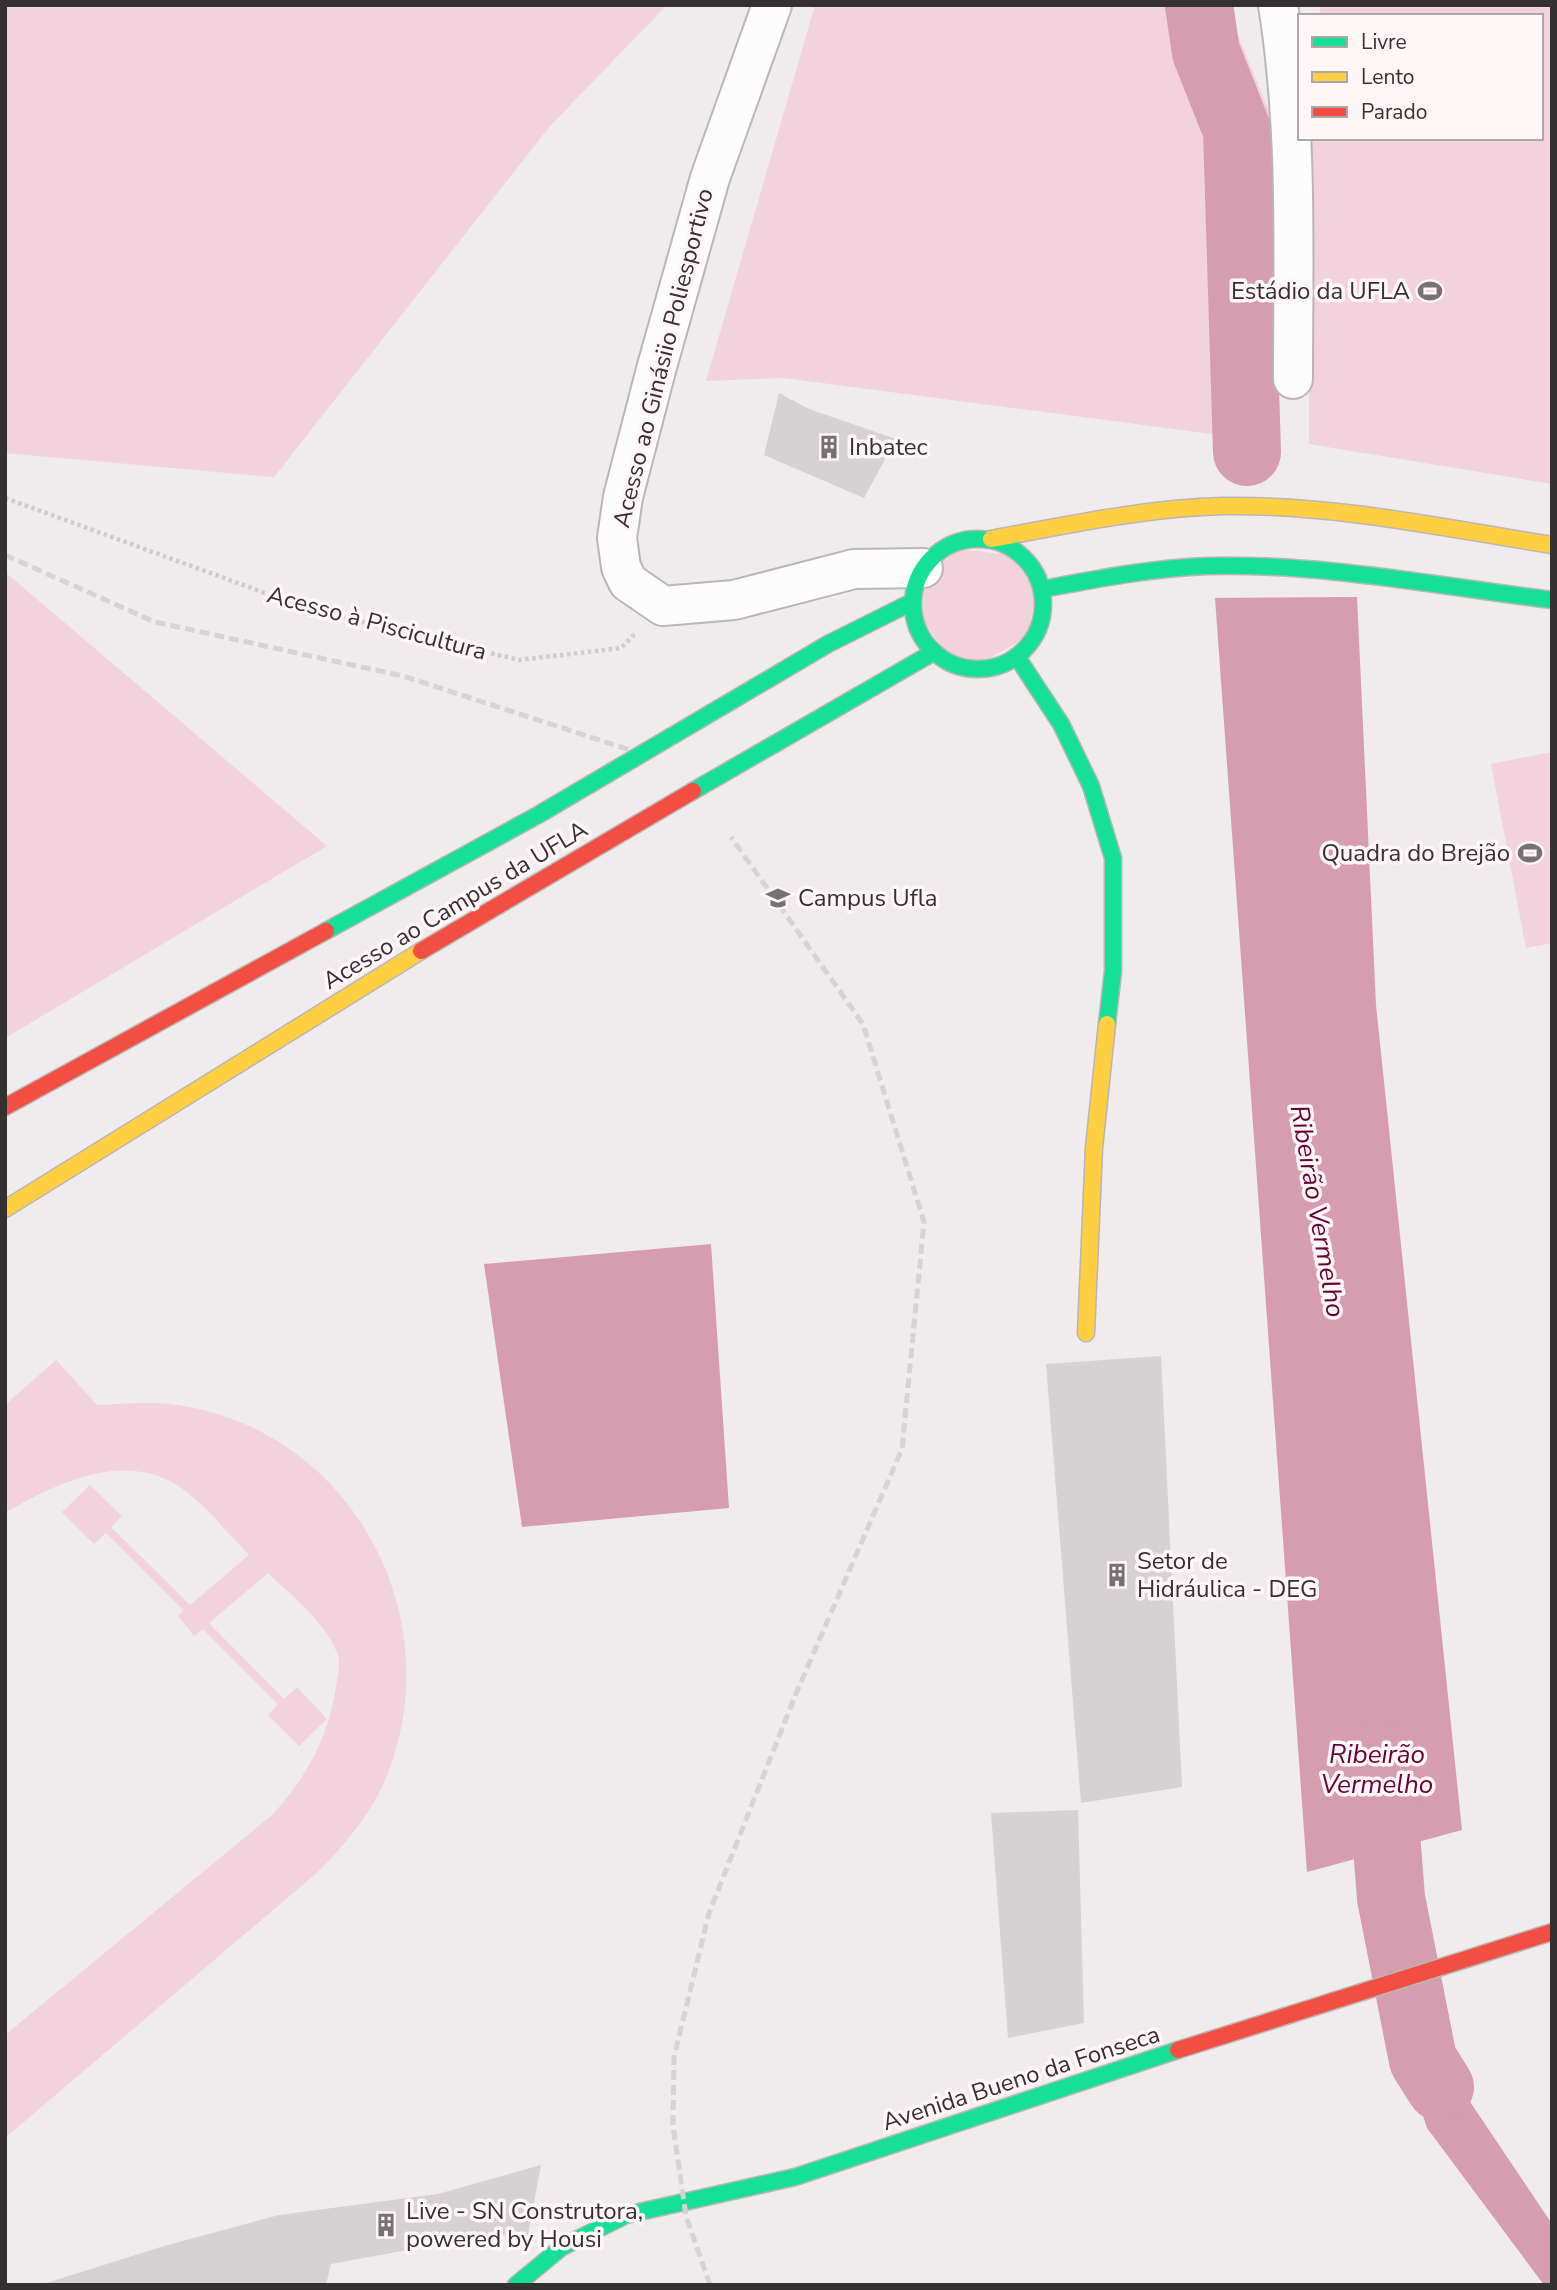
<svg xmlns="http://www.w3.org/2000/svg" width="1557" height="2290" font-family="'Nunito Sans',sans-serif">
<rect width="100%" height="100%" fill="#f0ebec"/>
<g fill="#f2d2dc">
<polygon points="5,5 667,5 550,126 274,477 5,453"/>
<polygon points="815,5 1225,5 1273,120 1250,439 784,378 706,381"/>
<polygon points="1321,5 1552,5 1552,484 1309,444 1309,138 1541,138 1541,16 1319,16"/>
<polygon points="959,549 1011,555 1036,590 1028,636 983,662 947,654 922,619 925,577"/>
<polygon points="5,572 327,846 5,1038"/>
<polygon points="1552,752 1552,943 1526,948 1491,764"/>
<path d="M56,1360l41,45c27,-1 53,-4 80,0 171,24 272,206 212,365 -14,39 -41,71 -69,100l-315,268v-103l267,-220c35,-38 56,-77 64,-128 1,-10 5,-24 2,-32 -13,-34 -44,-57 -70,-82l-59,50 75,76 13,-12 30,32 -28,27 -31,-31 10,-11 -75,-75 -9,7 -16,-20 5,-6 -77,-77 -12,11 -32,-32 28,-27 32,31 -11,11 79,78 59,-50c-20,-21 -46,-52 -69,-68 -56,-37 -124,-4 -175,26v-108z"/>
</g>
<g fill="#d59daf">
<polygon points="1357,597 1376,1005 1462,1830 1307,1872 1215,598"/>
<polygon points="711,1244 729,1508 522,1527 484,1264"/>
<polygon points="1432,1991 1450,2072 1552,2224 1552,2285 1544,2285 1427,2128 1388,2007"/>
</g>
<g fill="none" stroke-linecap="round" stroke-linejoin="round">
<g stroke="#d59daf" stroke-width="68">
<polyline points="1199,5 1206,52 1237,130 1247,452"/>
<polyline points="1380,1757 1391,1898 1423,2060 1440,2087"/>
</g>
</g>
<g fill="#d6d2d3">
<polygon points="779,393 809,409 896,439 864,498 764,455"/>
<polygon points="1161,1356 1182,1787 1081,1803 1046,1364"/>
<polygon points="1078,1810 1084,2023 1008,2038 991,1813"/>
<polygon points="541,2165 528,2235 485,2236 331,2264 326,2285 40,2285 164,2246 279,2215 438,2194"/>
</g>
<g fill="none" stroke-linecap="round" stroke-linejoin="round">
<g stroke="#bab5b6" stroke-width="42">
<g id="street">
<polyline points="772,5 710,178 656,370 623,497 617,538 621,567 628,582 663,606 734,600 854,569 923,568"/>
<path d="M1278,5c20,124 15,249 15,374"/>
</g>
</g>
<g stroke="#bab5b6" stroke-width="19">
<g id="fast">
<circle cx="978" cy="604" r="65"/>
<path d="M1043,589c54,-10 109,-21 164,-23 115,-3 231,20 345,34"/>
<polyline points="1017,657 1061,724 1091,786 1113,858 1113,971 1107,1024"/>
<polyline points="693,791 934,652"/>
<polyline points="326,931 538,815 828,644 912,602"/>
<polyline points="516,2285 562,2247 626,2215 795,2177 1178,2050"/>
</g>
</g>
<g stroke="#bab5b6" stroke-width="19">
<g id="slow">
<path d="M991,539c77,-14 154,-31 232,-33 110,-2 221,22 329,39"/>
<polyline points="5,1209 421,951"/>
<polyline points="1086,1333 1094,1148 1107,1024"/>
</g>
</g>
<g stroke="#bab5b6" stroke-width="19">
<g id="jam">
<polyline points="421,951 693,791"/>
<polyline points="5,1107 326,931"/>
<polyline points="1178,2050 1552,1932"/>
</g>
</g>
<polyline stroke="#cdcccc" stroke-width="4.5" stroke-dasharray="3.5 3.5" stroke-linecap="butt" points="5,498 309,609 519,660 621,648 635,634"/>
<use href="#street" stroke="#fdfcfc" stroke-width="38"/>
<use href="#fast" stroke="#16e098" stroke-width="16"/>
<use href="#slow" stroke="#ffcf43" stroke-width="16"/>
<use href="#jam" stroke="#f24e42" stroke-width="16"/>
<g stroke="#d5d3d3" stroke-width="5" stroke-dasharray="10 5" stroke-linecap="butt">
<polyline points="5,555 155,622 403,676 633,751"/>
<polyline points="710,2285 686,2216 673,2126 674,2057 709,1913 795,1696 902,1449 924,1222 863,1024 731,837"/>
</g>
</g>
<defs>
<g id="stadium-bare" transform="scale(1.89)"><path d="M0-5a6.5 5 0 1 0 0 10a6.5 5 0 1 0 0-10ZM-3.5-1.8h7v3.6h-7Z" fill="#767273" stroke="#fff6f8" stroke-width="2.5" paint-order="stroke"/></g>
<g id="building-bare" transform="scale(1.89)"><path d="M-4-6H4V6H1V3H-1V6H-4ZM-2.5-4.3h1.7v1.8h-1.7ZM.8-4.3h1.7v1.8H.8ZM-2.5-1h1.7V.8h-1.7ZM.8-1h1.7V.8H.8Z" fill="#767273" stroke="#fff6f8" stroke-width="2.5" paint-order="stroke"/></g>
<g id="university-bare" transform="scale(1.89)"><path d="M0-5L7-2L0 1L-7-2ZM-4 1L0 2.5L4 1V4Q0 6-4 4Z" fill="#767273" stroke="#fff6f8" stroke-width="2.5" paint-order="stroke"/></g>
</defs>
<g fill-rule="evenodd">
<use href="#stadium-bare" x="1430" y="291"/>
<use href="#building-bare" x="829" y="447"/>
<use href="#stadium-bare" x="1530" y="853"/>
<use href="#university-bare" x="778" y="898"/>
<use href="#building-bare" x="1117" y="1575"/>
<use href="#building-bare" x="386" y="2225"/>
</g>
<g text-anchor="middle" stroke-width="7" stroke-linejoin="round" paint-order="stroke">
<g font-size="24" fill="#353132" stroke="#fff6f8" text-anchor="start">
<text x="1410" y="299" text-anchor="end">Estádio da UFLA</text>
<text x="849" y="455">Inbatec</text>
<text x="1510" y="861" text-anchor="end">Quadra do Brejão</text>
<text x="798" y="906">Campus Ufla</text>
<text x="1137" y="1569">Setor de<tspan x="1137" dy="28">Hidráulica - DEG</tspan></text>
<text x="406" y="2219">Live - SN Construtora,<tspan x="406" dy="28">powered by Housi</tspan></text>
</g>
<g font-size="24" fill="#353132" stroke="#fff6f8">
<text transform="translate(663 358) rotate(-76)" y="8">Acesso ao Ginásiio Poliesportivo</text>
<text transform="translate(377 623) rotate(15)" y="8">Acesso à Piscicultura</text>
<text transform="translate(455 905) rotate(-31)" y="8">Acesso ao Campus da UFLA</text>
<text transform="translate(1021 2078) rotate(-18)" y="8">Avenida Bueno da Fonseca</text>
</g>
<g font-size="26" font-style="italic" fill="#660335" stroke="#fff6f8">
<text transform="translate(1318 1211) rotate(80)" y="9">Ribeirão Vermelho</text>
<text x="1377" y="1763">Ribeirão<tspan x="1377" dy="30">Vermelho</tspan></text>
</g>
</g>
<rect width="1557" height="2290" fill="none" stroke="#353132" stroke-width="14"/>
<rect x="1298" y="14" width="245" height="126" fill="#fff6f8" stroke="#aea7a9" stroke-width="2"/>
<rect x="1312" y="37" width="35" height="10" fill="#16e098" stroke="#aea7a9" stroke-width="2"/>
<text x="1361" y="49" font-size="21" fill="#353132">Livre</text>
<rect x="1312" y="72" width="35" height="10" fill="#ffcf43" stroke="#aea7a9" stroke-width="2"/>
<text x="1361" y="84" font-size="21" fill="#353132">Lento</text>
<rect x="1312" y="107" width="35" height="10" fill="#f24e42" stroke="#aea7a9" stroke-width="2"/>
<text x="1361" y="119" font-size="21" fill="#353132">Parado</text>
</svg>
